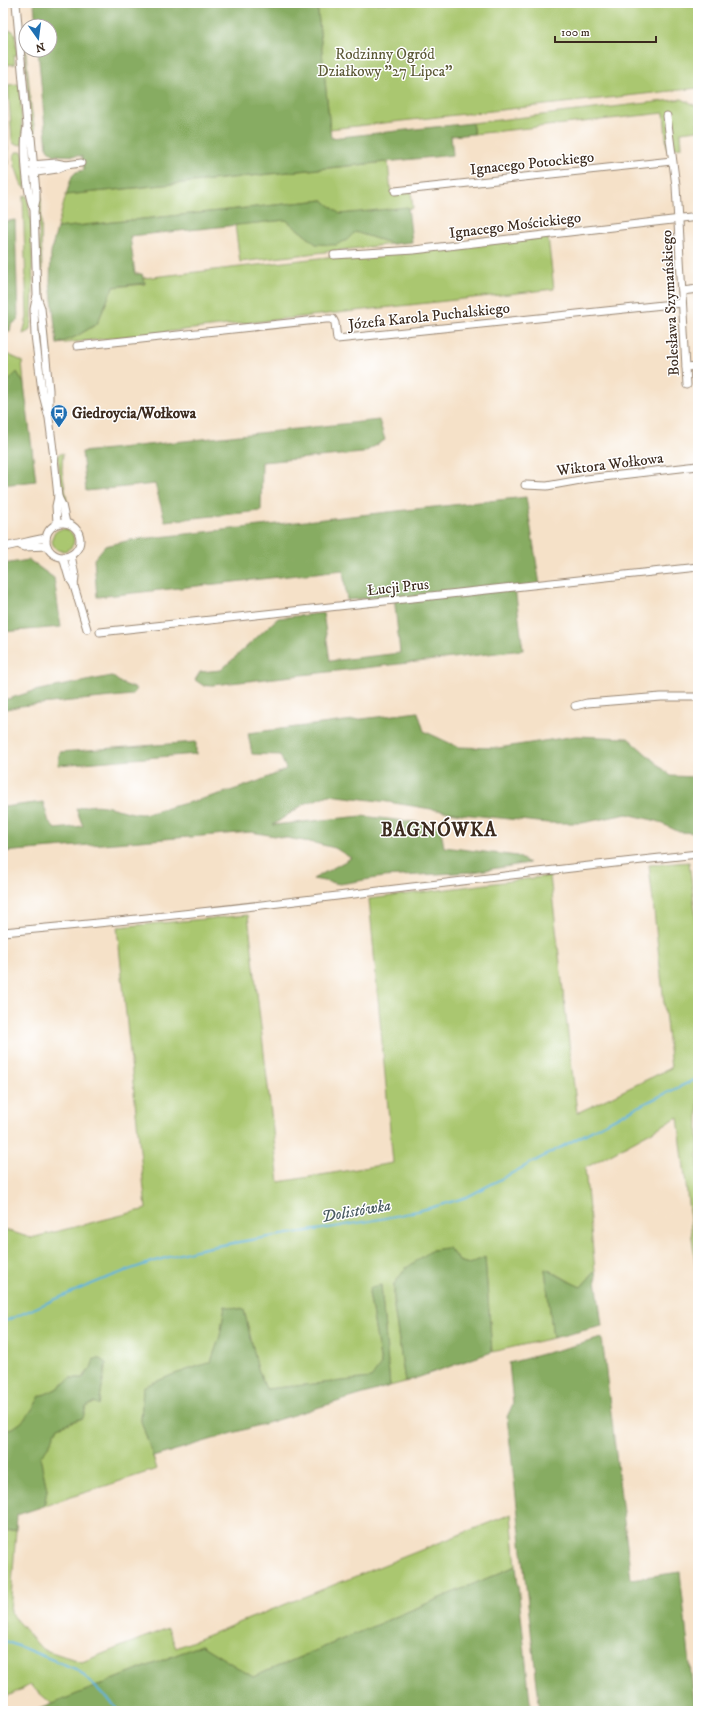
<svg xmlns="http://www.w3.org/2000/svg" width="701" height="1714" font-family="'IM FELL DW Pica',serif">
<rect width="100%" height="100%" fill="#fff"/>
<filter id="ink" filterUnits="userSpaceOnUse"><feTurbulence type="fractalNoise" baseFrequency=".025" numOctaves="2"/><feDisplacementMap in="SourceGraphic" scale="8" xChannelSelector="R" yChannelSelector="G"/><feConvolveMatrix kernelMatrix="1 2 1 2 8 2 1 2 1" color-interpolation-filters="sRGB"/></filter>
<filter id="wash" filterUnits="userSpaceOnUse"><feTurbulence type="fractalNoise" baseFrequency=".012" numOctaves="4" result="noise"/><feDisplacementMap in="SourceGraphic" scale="16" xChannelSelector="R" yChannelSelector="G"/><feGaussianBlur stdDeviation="0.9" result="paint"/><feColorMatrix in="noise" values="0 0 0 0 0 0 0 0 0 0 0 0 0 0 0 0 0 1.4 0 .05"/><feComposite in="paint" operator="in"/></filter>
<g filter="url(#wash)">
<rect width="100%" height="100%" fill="#f5e1c8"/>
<g fill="#aac76f" stroke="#727846">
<polygon points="317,3 698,3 698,88 330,129"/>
<polygon points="3,29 13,31 15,33 17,55 14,55 15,64 6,65"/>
<polygon points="25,42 31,107 37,144 34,144 30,117 24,46"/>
<polygon points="17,84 20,85 23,145 14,144 12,140 8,85"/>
<polygon points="682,99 698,107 698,130 681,132 682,147 667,149 664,113 474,134 472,123"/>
<polygon points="16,152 23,152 26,188 22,186 15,166 14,156"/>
<polygon points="388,162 391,193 411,191 413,208 340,214 323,200 57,228 66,195"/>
<polygon points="41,193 42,283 51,360 49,359 40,282 38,194"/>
<polygon points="27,195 31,223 33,284 32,323 29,331 23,334 27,317 23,199 24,196"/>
<polygon points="286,220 316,244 347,240 355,232 393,244 240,262 235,225"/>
<polygon points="548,237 554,289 57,344 75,337 97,324 113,287 145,284 144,278 345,255"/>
<polygon points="3,352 22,361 24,384 17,372 3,386"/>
<polygon points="63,453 62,470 68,508 65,508 60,485 58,455"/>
<circle cx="63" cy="540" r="11"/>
<path d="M689,862l9,72v354l-20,-171 -93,51 10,103 -14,16c-13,-5 -23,-14 -36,-18l8,69 -61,14 -7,-94 -16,6 -10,-3 -10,-13 -17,2 -38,34v23l11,75 -15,4 -9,-101 -12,7 12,73 -9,13 -106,11 -8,-20 -14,-59 -19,-4 -5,30 -9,26 -39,13 -29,12 -2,34 16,48 -113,37 3,-16 -7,-33 10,-13 8,-17 25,-9 3,-11 10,-5 3,3 7,-42 -15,5 -9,10h-12c-9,9 -18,14 -30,18 -8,15 -19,33 -37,34v-201l28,9 115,-29 -29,-282 131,-12 31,267 114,-19 -24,-264 181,-23 27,237 94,-45 -22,-203z"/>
<polygon points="511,1514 516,1566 253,1677 201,1645 52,1704 30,1685 6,1697 3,1691 3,1533 5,1531 16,1530 10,1613 42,1649 82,1662 168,1628 176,1648"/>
</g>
<g fill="#87ac62" stroke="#616b40">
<polygon points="34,3 317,3 331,138 472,123 474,134 451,136 453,155 66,195 72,176 76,172 84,170 82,156 54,155 47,149 38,50 50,50 50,26 36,26"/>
<polygon points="3,87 9,164 3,165"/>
<polygon points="323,200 340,214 408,207 412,242 393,244 355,232 347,240 336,245 316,244 286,220 130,236 135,274 142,274 145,283 113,287 97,324 75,337 57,344 50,282 51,252 57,228"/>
<polygon points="15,220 18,320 11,325 10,331 3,332 3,222"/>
<polygon points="17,372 24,384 36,481 3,485 3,386"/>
<polygon points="379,420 385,440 363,453 262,462 261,511 165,521 155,484 86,491 82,452"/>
<polygon points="526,497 540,585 515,588 523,650 204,686 195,680 200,672 221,670 278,618 323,613 330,661 400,653 394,596 347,600 343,570 97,597 94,559 105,546 131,540"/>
<polygon points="29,560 54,578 61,627 3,632 3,564"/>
<polygon points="112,676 121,683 137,689 132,695 20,706 3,710 3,698 8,699 34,691"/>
<path d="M418,712l6,19 34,16 40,1 78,-12 52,2 43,38 27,1v56l-19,-1 -22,-11 -30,-7 -45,9h-34l-86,-9 -74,-12 -59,-7 -25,9 -31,21 89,-9 78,9 4,22 73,9 12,7 -56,9 -90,5 -43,7 -27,-5 38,-21 -16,-10 -25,-6 -59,-10 -248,20v-45l40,-5 6,20 6,7 28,-3 -7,-17c27,-10 40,3 65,5 9,0 21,-5 30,-7 39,-10 79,-20 115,-38l-6,-14 -28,-1 -4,-21z"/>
<polygon points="196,742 196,754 58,765 60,752"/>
<polygon points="445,1248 449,1248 459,1261 469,1264 485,1257 492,1352 405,1382 394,1307 394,1284 405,1269 422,1257 432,1250"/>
<path d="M545,1269c13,5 23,13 36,18l14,-16 7,55 -49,12z"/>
<polygon points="381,1285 390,1386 153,1457 141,1421 143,1387 172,1375 211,1362 220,1336 225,1306 244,1310 258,1369 266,1389 371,1378 381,1364 369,1292 371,1287"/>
<polygon points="602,1338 631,1579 680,1572 695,1711 540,1711 507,1417 513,1404 509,1363"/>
<path d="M94,1359h6l6,4 -7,42 -4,-3 -9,5 -3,11 -25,9 -8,17 -10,13 7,33 -3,16 -27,9 -1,15 -11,1 -2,2v-103c18,-1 29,-19 37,-34 12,-4 21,-9 30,-18h13l8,-10z"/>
<polygon points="516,1566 531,1711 34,1711 201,1645 253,1677"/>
</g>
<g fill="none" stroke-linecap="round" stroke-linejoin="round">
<g stroke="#63b5de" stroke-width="2">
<path d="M3,1322c63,-27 126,-57 193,-72 90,-19 184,-24 271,-53l160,-85 71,-34"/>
<polyline points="3,1640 78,1670 120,1711"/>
</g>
</g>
</g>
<g filter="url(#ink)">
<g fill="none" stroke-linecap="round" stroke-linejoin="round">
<g stroke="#988673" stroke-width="9">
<g id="street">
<polyline points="16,3 27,126 31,137 36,192 36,200 34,209 37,295 34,309 35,335 42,391 49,418 54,458 58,497 56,506 57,523"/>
<polyline points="667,116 676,186 687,385"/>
<path d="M27,127c-4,17 -1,66 7,82"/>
<polyline points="31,165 56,163 66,165"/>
<polyline points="30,173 57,169 66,165 81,163"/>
<polyline points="395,191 672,161"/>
<polyline points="334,255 414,250 698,217"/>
<polyline points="682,291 698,289"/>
<polyline points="37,297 41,308 49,390 49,413"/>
<polyline points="77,346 326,319 333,319 335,323 337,339 682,303"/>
<polyline points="686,367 698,366"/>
<polyline points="525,485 547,486 586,479 698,466"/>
<polyline points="58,497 62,505 66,523"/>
<circle cx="63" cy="540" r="17"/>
<polyline points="20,545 24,547 47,546"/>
<path d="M3,547c15,-2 28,-7 43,-9"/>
<polyline points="71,555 75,576 74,586 87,629"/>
<polyline points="63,557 69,578 74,585"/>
<polyline points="100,632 698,567"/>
<polyline points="575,706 587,703 661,697 698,697"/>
<path d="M3,932c232,-20 463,-54 695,-78"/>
</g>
</g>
<use href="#street" stroke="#fff" stroke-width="7"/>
</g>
</g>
<defs>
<g id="bus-pin" transform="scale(0.9)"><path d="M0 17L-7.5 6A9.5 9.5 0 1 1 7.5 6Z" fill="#1f6fb2" stroke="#fff"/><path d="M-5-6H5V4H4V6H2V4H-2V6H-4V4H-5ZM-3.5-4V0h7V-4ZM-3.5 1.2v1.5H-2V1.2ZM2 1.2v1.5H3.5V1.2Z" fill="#fff"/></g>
</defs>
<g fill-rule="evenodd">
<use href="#bus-pin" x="59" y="413"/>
</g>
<g text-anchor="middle" stroke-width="3" stroke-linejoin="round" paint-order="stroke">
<g font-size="15" fill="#5c5936" stroke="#fff">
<text x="385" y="59">Rodzinny Ogród<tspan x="385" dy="17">Działkowy "27 Lipca"</tspan></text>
</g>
<g font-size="15" fill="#3b2a1e" stroke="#fff">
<text transform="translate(532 163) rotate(-6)" y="5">Ignacego Potockiego</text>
<text transform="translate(515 225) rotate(-7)" y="5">Ignacego Mościckiego</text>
<text transform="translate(670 303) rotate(-93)" y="5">Bolesława Szymańskiego</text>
<text transform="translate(429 316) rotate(-6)" y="5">Józefa Karola Puchalskiego</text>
<text transform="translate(610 464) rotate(-7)" y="5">Wiktora Wołkowa</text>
<text transform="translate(398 587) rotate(-6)" y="5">Łucji Prus</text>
</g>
<g font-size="15" font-weight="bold" fill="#3b2a1e" stroke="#fff" text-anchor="start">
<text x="72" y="418">Giedroycia/Wołkowa</text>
</g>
<g font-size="16" font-style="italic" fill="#495b61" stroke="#fff">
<text transform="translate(356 1210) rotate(-10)" y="6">Dolistówka</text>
</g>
<g font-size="19" font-weight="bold" letter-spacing="1" fill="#3b2a1e" stroke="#fff">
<text x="439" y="836">BAGNÓWKA</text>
</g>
</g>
<rect width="701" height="1714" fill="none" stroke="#fff" stroke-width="16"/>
<g transform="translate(38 38) rotate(166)"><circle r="19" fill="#ffffff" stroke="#b1aaa5"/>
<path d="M0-3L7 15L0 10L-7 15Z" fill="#1f6fb2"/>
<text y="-6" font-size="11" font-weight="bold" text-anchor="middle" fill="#3b2a1e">N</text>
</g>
<path d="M555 36v6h101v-6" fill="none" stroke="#3b2a1e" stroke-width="2"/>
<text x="561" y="36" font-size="12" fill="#3b2a1e" stroke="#ffffff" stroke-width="3" paint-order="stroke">100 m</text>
</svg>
